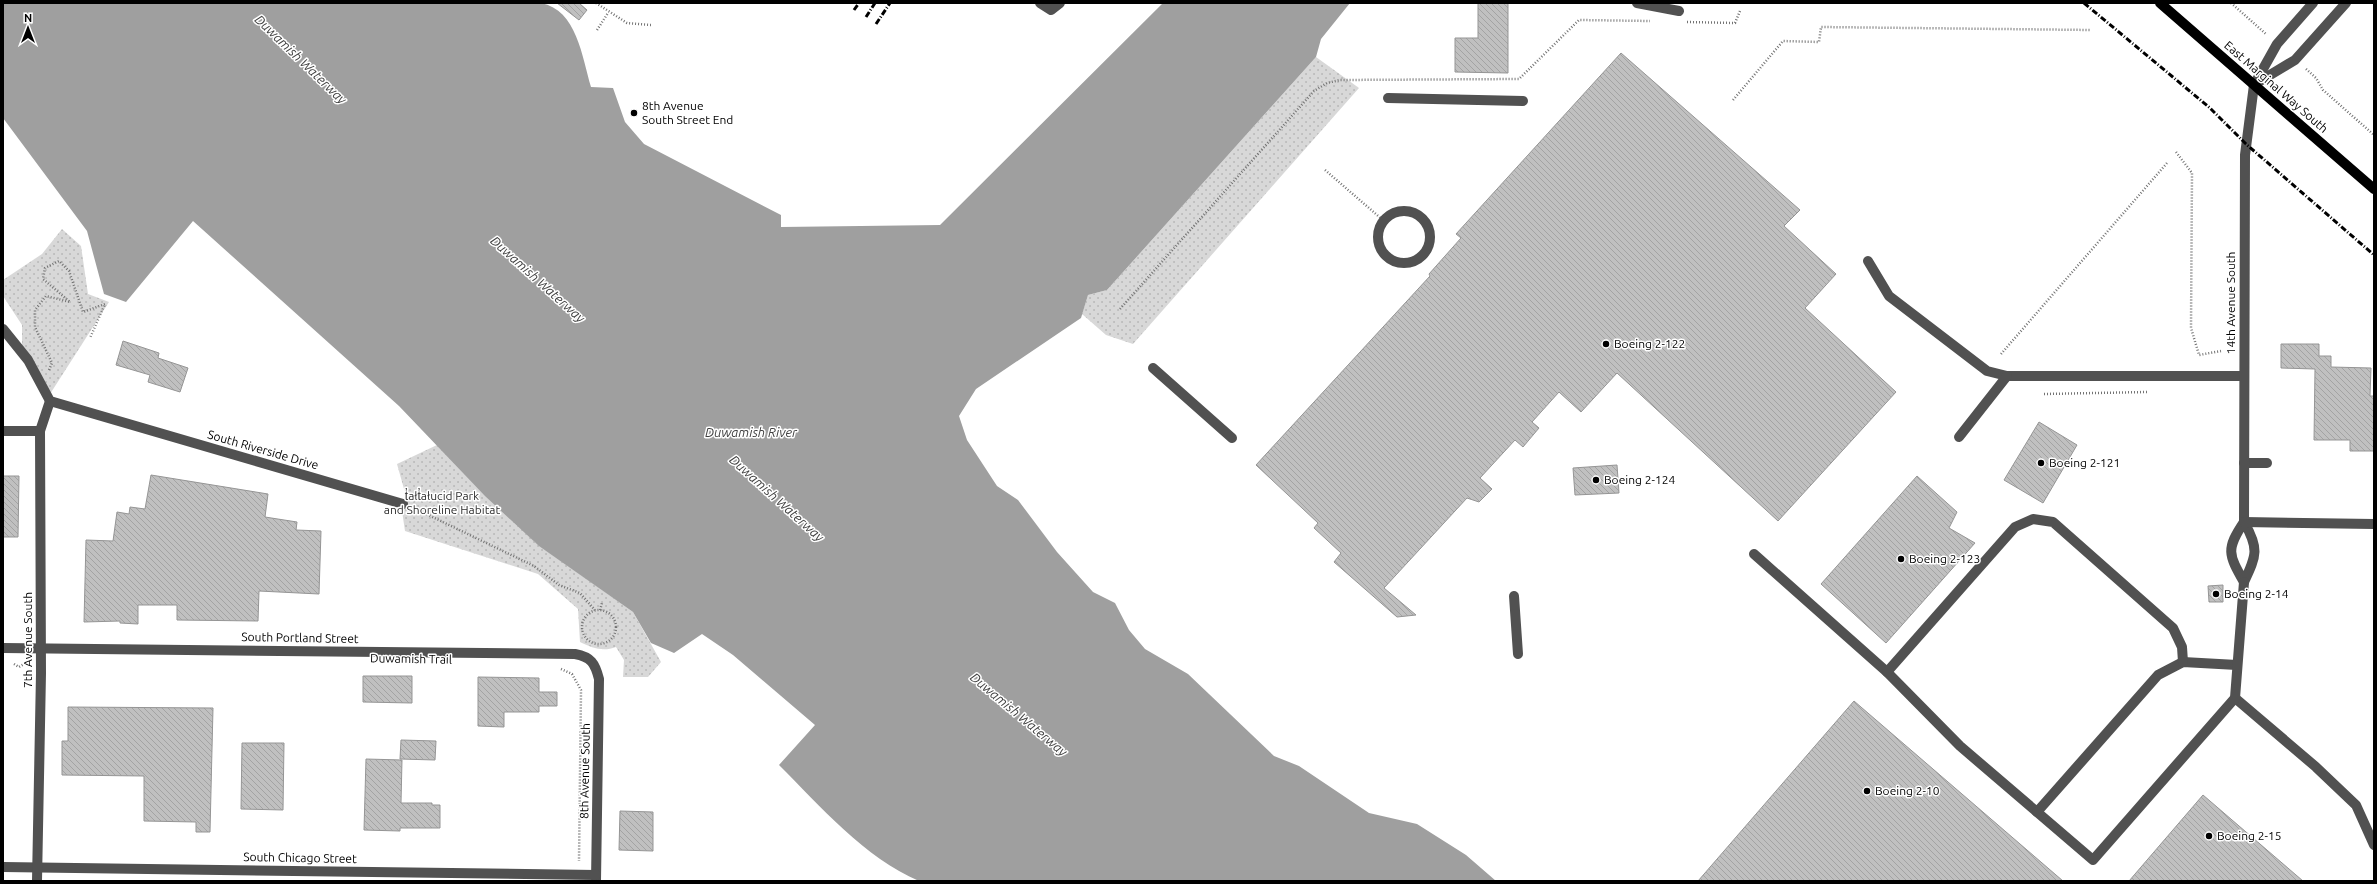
<svg xmlns="http://www.w3.org/2000/svg" width="2377" height="884" font-family="Ubuntu,sans-serif">
<defs>
<pattern id="park-dots" width="8" height="8" patternUnits="userSpaceOnUse"><rect width="8" height="8" fill="#d8d8d8"/><path d="M2 2h.1M6 6h.1" fill="none" stroke="#b8b8b8" stroke-width="1.8" stroke-linecap="round"/></pattern>
<pattern id="building-back-hatch" width="6" height="6" patternUnits="userSpaceOnUse"><rect width="6" height="6" fill="#c0c0c0"/><path d="M-1 5l2 2M0 0l6 6M5-1l2 2" fill="none" stroke="#a3a3a3"/></pattern>
</defs>
<rect width="100%" height="100%" fill="#fff"/>
<g fill="url(#park-dots)">
<polygon points="1316,57 1359,88 1133,344 1106,335 1082,314 1088,295 1107,290"/>
<polygon points="62,229 81,246 88,294 109,302 50,394 22,345 22,325 3,296 3,280 42,254"/>
<path d="M437,445l99,98 97,69 28,50 -13,15h-25l1,-17 -8,-13c-13,5 -24,1 -36,-5l-2,-33 -40,-35 -133,-43 -3,-20 4,-15 -9,-32z"/>
</g>
<path fill="#9f9f9f" d="M3,3h538c36,7 41,54 50,84l22,1 12,34 19,22 137,71v12l159,-2 223,-222h187l-29,36 -5,18 -209,233 -19,5 -7,23 -105,71 -17,27 8,24 30,46 21,14 39,52 36,40 22,11 14,27 16,19 43,25 86,82 25,10 70,47 48,11 49,31 30,26h-577c-54,-23 -99,-75 -140,-116l36,-40 -82,-70 -31,-21 -28,19 -23,-10 -18,-31 -94,-66 -54,-50 -86,-90 -206,-185 -67,81 -22,-8 -17,-63 -84,-113z"/>
<g fill="url(#building-back-hatch)" stroke="#959595">
<polygon points="557,3 579,3 587,10 579,20"/>
<polygon points="1478,3 1508,3 1508,73 1455,72 1455,38 1478,38"/>
<polygon points="1621,53 1800,210 1784,226 1836,274 1805,308 1896,392 1778,521 1617,373 1581,412 1559,392 1532,422 1539,428 1523,447 1515,440 1480,478 1492,489 1479,502 1467,498 1384,588 1416,615 1397,617 1334,562 1341,553 1314,528 1318,523 1256,465 1430,276 1429,274 1461,238 1456,234"/>
<polygon points="123,341 159,353 158,358 188,368 180,392 148,382 150,375 116,365"/>
<polygon points="2281,344 2319,344 2319,356 2331,356 2331,367 2371,368 2370,396 2374,396 2374,451 2350,451 2350,440 2314,440 2315,369 2281,368"/>
<polygon points="2039,422 2077,445 2043,503 2004,480"/>
<polygon points="1617,465 1619,493 1575,495 1573,468"/>
<polygon points="151,475 268,494 265,517 297,522 296,530 321,531 319,594 259,591 258,621 177,620 177,605 138,605 138,624 120,623 120,621 84,622 86,540 113,541 117,512 129,514 130,507 145,509"/>
<polygon points="3,476 19,476 18,537 3,537"/>
<polygon points="1917,476 1957,512 1949,528 1975,543 1886,643 1821,584"/>
<polygon points="2223,585 2223,602 2209,602 2208,586"/>
<polygon points="363,676 412,676 412,703 363,702"/>
<polygon points="478,677 539,678 539,692 557,692 557,706 539,706 539,712 504,712 504,727 478,726"/>
<polygon points="1854,701 2063,881 1698,881"/>
<polygon points="68,707 213,708 210,832 196,832 196,822 144,821 144,776 62,775 62,741 68,741"/>
<polygon points="401,740 436,741 435,760 400,759"/>
<polygon points="242,743 284,743 283,810 241,809"/>
<polygon points="366,759 402,760 401,803 432,803 432,805 440,805 440,828 400,828 400,831 364,830"/>
<polygon points="2203,795 2303,881 2129,881"/>
<polygon points="620,811 653,812 653,851 619,850"/>
</g>
<g fill="none" stroke-linecap="round" stroke-linejoin="round">
<g stroke="#737373" stroke-width="2.5" stroke-dasharray="1 2" stroke-linecap="butt">
<polyline points="596,3 627,23 651,25"/>
<polyline points="2231,3 2266,34"/>
<polyline points="1687,22 1735,23 1740,11"/>
<polyline points="597,30 608,13"/>
<polyline points="2306,69 2316,78 2323,90 2374,135"/>
<polyline points="1733,100 1783,41 1819,42 1821,27 2091,30"/>
<polyline points="2176,152 2192,173 2191,328 2199,355 2221,351"/>
<polyline points="1325,170 1384,221"/>
<polyline points="1120,309 1314,91 1327,83 1340,80 1519,79 1579,20 1650,21"/>
<polyline points="2001,354 2167,163"/>
<polyline points="49,370 52,363 35,327 35,310 46,296 70,302 43,279 45,268 59,261 69,271 83,312 105,304 90,338"/>
<polyline points="2044,394 2147,392"/>
<polyline points="416,509 534,566 559,585 580,593 595,610"/>
<circle cx="599" cy="627" r="17"/>
<polyline points="600,610 602,603"/>
<polyline points="14,664 19,667 24,664"/>
<polyline points="561,669 572,674 581,690 579,861"/>
</g>
<g stroke="#515151" stroke-width="10">
<polyline points="1040,3 1051,10 1060,3"/>
<polyline points="1637,3 1679,11"/>
<polyline points="2255,84 2295,60 2346,3"/>
<polyline points="1388,98 1523,101"/>
<circle cx="1404" cy="237" r="26"/>
<polyline points="1868,261 1889,296 1987,371 2007,376 2244,376"/>
<polyline points="3,329 28,360 50,401 403,504"/>
<polyline points="1153,368 1232,438"/>
<polyline points="3,431 40,431"/>
<polyline points="1959,437 2007,376"/>
<polyline points="2244,463 2267,463"/>
<polyline points="2244,522 2245,155 2254,85 2277,44 2313,3"/>
<path d="M2244,522c15,26 13,33 0,60 -16,-28 -18,-33 0,-60z"/>
<polyline points="2244,522 2374,524"/>
<polyline points="1754,554 1887,672 1960,746 2037,812 2158,675 2183,662 2237,665"/>
<polyline points="1514,596 1518,654"/>
<path d="M3,648l572,6c16,3 20,9 24,25l-3,202"/>
<polyline points="1887,672 2015,527 2033,519 2053,522 2173,628 2182,647 2183,662"/>
<polyline points="2235,698 2316,767 2356,805 2374,845"/>
<polyline points="2037,812 2093,860 2235,698 2244,582"/>
<polyline points="3,867 596,875"/>
<polyline points="37,881 41,673 40,431 50,401"/>
</g>
<polyline stroke="#000" stroke-width="10" points="2160,3 2374,189"/>
<g stroke="#000" stroke-width="3" stroke-dasharray="6 2 1 2" stroke-linecap="butt">
<polyline points="2084,3 2210,108 2246,144 2374,255"/>
<polyline points="854,10 859,3"/>
<polyline points="866,17 875,3"/>
<polyline points="876,24 890,3"/>
</g>
</g>
<g fill="#000" stroke="#fff" stroke-width="1.5">
<circle cx="634" cy="113" r="4"/>
<circle cx="1606" cy="344" r="4"/>
<circle cx="2041" cy="463" r="4"/>
<circle cx="1596" cy="480" r="4"/>
<circle cx="1901" cy="559" r="4"/>
<circle cx="2216" cy="594" r="4"/>
<circle cx="1867" cy="791" r="4"/>
<circle cx="2209" cy="836" r="4"/>
</g>
<g text-anchor="middle" stroke-width="3" stroke-linejoin="round" paint-order="stroke">
<g font-size="12" fill="#000" stroke="#fff">
<text transform="translate(2276 87) rotate(41)" y="4">East Marginal Way South</text>
<text transform="translate(2231 303) rotate(-90)" y="4">14th Avenue South</text>
<text transform="translate(263 450) rotate(16)" y="4">South Riverside Drive</text>
<text transform="translate(300 638) rotate(1)" y="4">South Portland Street</text>
<text transform="translate(28 640) rotate(-90)" y="4">7th Avenue South</text>
<text transform="translate(411 659) rotate(1)" y="4">Duwamish Trail</text>
<text transform="translate(585 771) rotate(-89)" y="4">8th Avenue South</text>
<text transform="translate(300 858) rotate(1)" y="4">South Chicago Street</text>
</g>
<g font-size="12" fill="#000" stroke="#fff" text-anchor="start">
<text x="642" y="110">8th Avenue<tspan x="642" dy="14">South Street End</tspan></text>
<text x="1614" y="348">Boeing 2-122</text>
<text x="2049" y="467">Boeing 2-121</text>
<text x="1604" y="484">Boeing 2-124</text>
<text x="1909" y="563">Boeing 2-123</text>
<text x="2224" y="598">Boeing 2-14</text>
<text x="1875" y="795">Boeing 2-10</text>
<text x="2217" y="840">Boeing 2-15</text>
</g>
<g font-size="12" fill="#2f2f2f" stroke="#fff">
<text x="442" y="500">t̓ałt̓ałucid Park<tspan x="442" dy="14">and Shoreline Habitat</tspan></text>
</g>
<g font-size="13" font-style="italic" fill="#404040" stroke="#fff">
<text transform="translate(301 59) rotate(44)" y="5">Duwamish Waterway</text>
<text transform="translate(538 279) rotate(42)" y="5">Duwamish Waterway</text>
<text x="751" y="437">Duwamish River</text>
<text transform="translate(777 498) rotate(42)" y="5">Duwamish Waterway</text>
<text transform="translate(1019 714) rotate(40)" y="5">Duwamish Waterway</text>
</g>
</g>
<rect width="2377" height="884" fill="none" stroke="#000000" stroke-width="8"/>
<g transform="translate(28 28)" stroke="#ffffff" stroke-width="3" paint-order="stroke">
<path d="M0-3L7 15L0 10L-7 15Z" fill="#000000"/>
<text y="-6" font-size="11" font-weight="bold" text-anchor="middle" fill="#000000">N</text>
</g>
</svg>
